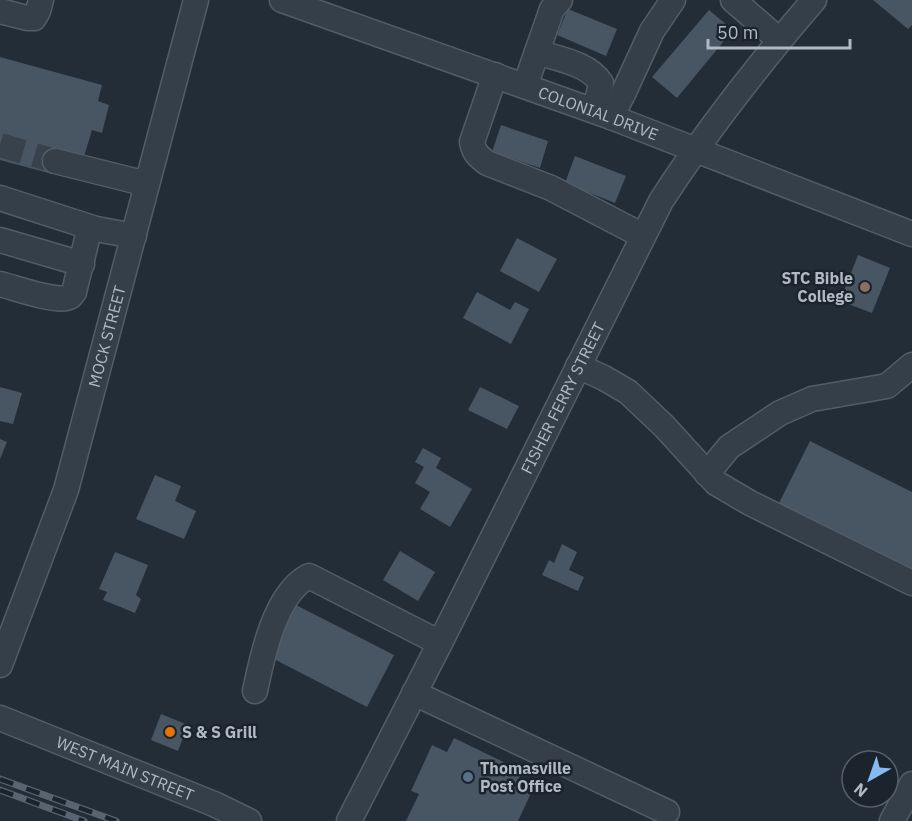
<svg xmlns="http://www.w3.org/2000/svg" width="912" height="821" font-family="'IBM Plex Sans',sans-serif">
<rect width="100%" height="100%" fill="#222d38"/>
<g fill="#485562">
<polygon points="873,0 912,0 912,25 908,29"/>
<polygon points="568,9 617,29 606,56 557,35"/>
<polygon points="709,10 733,30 677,98 652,77"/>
<polygon points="0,57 102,85 98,101 109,105 102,133 92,130 83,160 57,153 52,174 0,160"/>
<polygon points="501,125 548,141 540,168 492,152"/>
<polygon points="575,156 626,176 615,203 565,183"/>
<polygon points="517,238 557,259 539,292 500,271"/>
<polygon points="858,255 890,268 872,313 840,301"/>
<polygon points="477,292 510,310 515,302 529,309 511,344 463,318"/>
<polygon points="0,387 22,393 13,424 0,421"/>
<polygon points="480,387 519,406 507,429 468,410"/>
<polygon points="0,439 7,442 0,459"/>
<polygon points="810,441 912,492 912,572 778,505"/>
<polygon points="423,448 441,458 436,468 472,489 450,527 420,509 430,492 415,483 424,467 415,462"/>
<polygon points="155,475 181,486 175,501 196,511 184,539 136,519"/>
<polygon points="562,544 577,552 569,570 584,577 578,591 542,575 549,560 554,563"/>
<polygon points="400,551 435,572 418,601 383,580"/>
<polygon points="115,552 148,565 136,595 141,599 135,613 103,600 107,592 99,589"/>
<polygon points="296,605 394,655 367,707 270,657"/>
<polygon points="161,714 188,725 178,751 151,740"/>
<polygon points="454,738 522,771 517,783 532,791 518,821 406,821 419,794 411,791 432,745 447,752"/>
</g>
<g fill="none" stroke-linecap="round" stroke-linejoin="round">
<polyline stroke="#37424d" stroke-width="24" stroke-dasharray="24 12" stroke-linecap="butt" points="0,145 55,161"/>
<g stroke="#535d66" stroke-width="27">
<g id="minor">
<path id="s1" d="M282,0l329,117 301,117"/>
<polyline points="733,0 779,40"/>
<polyline points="0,11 27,18 34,18 38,11 41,0"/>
<path d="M537,52c21,7 51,11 64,31l-6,28"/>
<path d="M495,75l-23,67c2,11 7,15 15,21l64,25 92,48"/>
<polyline points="525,86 552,9 560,0"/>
<polyline points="611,117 623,94 652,31 673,0"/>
<polyline points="55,161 147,184"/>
<polyline points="0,198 96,229"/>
<polyline points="0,240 82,264"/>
<path d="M0,284c16,4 51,17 66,14 5,-1 5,-2 8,-6l14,-57 3,-4 5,-2 38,7"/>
<polyline points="578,366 604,378 628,392 664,426 716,483 750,503 912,583"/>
<polyline points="707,474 729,447 780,413 812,399 887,386 912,365"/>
<path id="s2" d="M0,665l66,-175 130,-490"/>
<path d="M255,691c7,-34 20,-98 54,-115l131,67"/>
<polyline points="414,693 667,812"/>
<path id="s3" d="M0,718l214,86 35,17"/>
<path id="s4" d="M349,821l91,-178 221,-442c46,-71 98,-137 153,-201"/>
<polyline points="892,821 912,784"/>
</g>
</g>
<use href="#minor" stroke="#353f49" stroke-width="24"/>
<g stroke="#586470" stroke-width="7">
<g id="rail">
<polyline points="0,779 116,821"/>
<polyline points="0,790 84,821"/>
</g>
</g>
<use href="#rail" stroke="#1b242d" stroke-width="4.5" stroke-dasharray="14" stroke-linecap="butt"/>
</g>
<circle fill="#8d6e63" stroke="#1b242d" stroke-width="2" cx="865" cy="287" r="6"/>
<circle fill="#e8710a" stroke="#1b242d" stroke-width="2" cx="170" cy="732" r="6"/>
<circle fill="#5c6f8a" stroke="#1b242d" stroke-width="2" cx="468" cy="777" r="6"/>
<g text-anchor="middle" stroke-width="5" stroke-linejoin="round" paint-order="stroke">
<g font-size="16" fill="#b0bac5" stroke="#1b242d">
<text dy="6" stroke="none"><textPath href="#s1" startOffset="336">COLONIAL DRIVE</textPath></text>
<text dy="6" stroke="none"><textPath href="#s2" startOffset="346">MOCK STREET</textPath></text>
<text dy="6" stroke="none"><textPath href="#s4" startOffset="474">FISHER FERRY STREET</textPath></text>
<text dy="6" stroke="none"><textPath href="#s3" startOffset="135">WEST MAIN STREET</textPath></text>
</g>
<g font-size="16" font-weight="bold" fill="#b0bac5" stroke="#1b242d" text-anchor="start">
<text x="853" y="284" text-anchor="end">STC Bible<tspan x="853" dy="18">College</tspan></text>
<text x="182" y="738">S &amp; S Grill</text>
<text x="480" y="774">Thomasville<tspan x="480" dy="18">Post Office</tspan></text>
</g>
</g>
<g transform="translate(870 779) rotate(220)"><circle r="28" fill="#1b242d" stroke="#57606a" stroke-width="1.5"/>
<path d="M0-4.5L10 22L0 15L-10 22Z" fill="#87baf3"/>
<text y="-9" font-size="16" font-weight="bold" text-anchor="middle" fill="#b0bac5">N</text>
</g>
<path d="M708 39v9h142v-9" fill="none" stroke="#b0bac5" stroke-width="3"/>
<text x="717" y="39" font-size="18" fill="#b0bac5" stroke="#1b242d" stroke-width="4.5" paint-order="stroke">50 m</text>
</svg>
